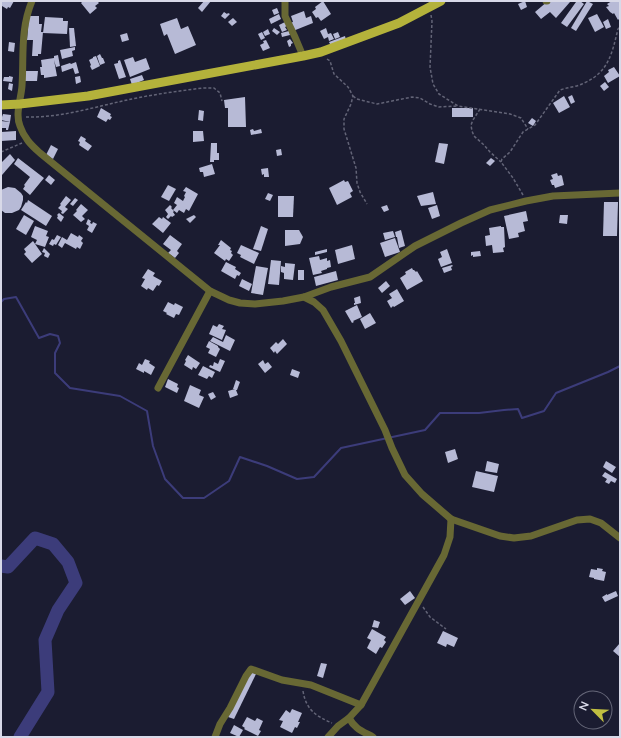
<svg xmlns="http://www.w3.org/2000/svg" width="621" height="738" font-family="Lato,sans-serif">
<rect width="100%" height="100%" fill="#1b1c31"/>
<g fill="none" stroke-linecap="round" stroke-linejoin="round">
<polyline stroke="#3c3c7a" stroke-width="2" points="1,302 4,299 16,297 39,338 50,334 58,336 60,343 55,353 55,373 70,388 120,396 147,411 153,446 165,479 183,498 204,498 229,481 240,457 267,466 297,479 314,477 341,448 425,430 440,413 479,413 504,410 518,409 522,418 544,411 556,393 608,372 620,366"/>
<polyline stroke="#3c3c7a" stroke-width="13" points="1,566 8,567 35,538 53,544 68,562 76,583 58,610 45,640 48,692 20,737"/>
</g>
<g fill="#b7bad6">
<polygon points="1,1 14,1 10,8 8,7 7,9 2,6 2,4 1,4"/>
<polygon points="83,1 97,1 99,3 95,6 97,8 90,14 81,3"/>
<polygon points="204,1 211,1 202,12 198,8"/>
<polygon points="323,1 331,14 321,21 318,17 316,18 312,12 316,9 315,7"/>
<polygon points="525,1 527,7 521,10 518,4"/>
<polygon points="548,1 569,1 570,2 556,18 550,12 541,19 535,12"/>
<polygon points="575,1 580,1 584,4 567,27 561,23 576,2"/>
<polygon points="587,1 593,4 576,31 571,28"/>
<polygon points="612,1 620,1 620,18 618,20 614,13 613,14 610,12 606,7 609,6 607,4"/>
<polygon points="277,8 279,13 274,15 272,10"/>
<polygon points="304,11 306,18 311,16 313,23 293,31 290,23 293,22 291,16"/>
<polygon points="224,12 227,14 228,13 230,14 225,19 221,16"/>
<polygon points="279,14 281,19 271,24 269,19"/>
<polygon points="597,14 604,27 595,32 588,18"/>
<polygon points="29,16 39,16 39,24 42,24 41,32 43,32 41,54 38,54 38,56 32,56 33,40 27,40"/>
<polygon points="45,17 63,18 63,21 68,21 67,34 43,33"/>
<polygon points="177,18 181,29 188,26 196,45 175,54 167,34 164,36 160,24"/>
<polygon points="233,18 237,22 232,26 228,22"/>
<polygon points="608,19 611,27 606,29 603,22"/>
<polygon points="285,22 287,26 285,27 287,30 282,32 279,25"/>
<polygon points="69,28 74,28 76,46 70,47"/>
<polygon points="274,28 280,32 277,35 272,31"/>
<polygon points="326,28 328,34 331,33 334,39 329,41 328,37 324,39 320,31"/>
<polygon points="268,29 270,34 265,36 263,32"/>
<polygon points="289,31 290,35 282,37 281,33"/>
<polygon points="262,32 265,38 261,40 258,34"/>
<polygon points="338,32 340,37 335,39 333,34"/>
<polygon points="127,33 129,40 122,42 120,35"/>
<polygon points="345,36 346,40 331,46 329,42"/>
<polygon points="290,39 293,43 291,44 291,46 289,47 287,41"/>
<polygon points="266,40 270,48 263,51 260,45 264,43 263,41"/>
<polygon points="9,42 15,43 14,52 8,51"/>
<polygon points="75,47 75,50 72,51 73,56 62,59 60,50"/>
<polygon points="100,54 102,58 103,58 105,63 100,65 97,56"/>
<polygon points="58,55 60,66 56,67 54,60 57,76 44,78 44,75 41,75 40,67 42,67 41,60 54,58 54,56"/>
<polygon points="96,56 100,66 92,70 90,66 91,65 89,60 93,58 93,57"/>
<polygon points="133,57 135,62 146,58 150,69 130,77 124,60"/>
<polygon points="120,60 126,77 119,79 114,64 118,63 118,61"/>
<polygon points="76,62 79,73 75,74 73,68 62,72 61,66 70,63 71,64"/>
<polygon points="614,67 620,76 608,83 604,76 609,72 608,70"/>
<polygon points="25,71 38,71 37,81 24,81"/>
<polygon points="142,75 144,80 132,85 130,79"/>
<polygon points="9,76 13,77 12,82 3,81 4,77 9,77"/>
<polygon points="80,76 81,82 76,84 75,77"/>
<polygon points="605,82 609,87 604,91 600,86"/>
<polygon points="9,83 13,84 12,91 8,89"/>
<polygon points="572,95 575,102 571,104 568,97"/>
<polygon points="564,96 570,107 559,113 553,103"/>
<polygon points="245,97 246,127 228,127 228,108 225,108 224,100"/>
<polygon points="101,108 111,114 110,116 112,117 110,120 108,119 106,122 97,117"/>
<rect x="452" y="108" width="21" height="9"/>
<polygon points="199,110 204,111 203,121 198,120"/>
<polygon points="3,114 11,115 10,122 1,120"/>
<polygon points="532,118 536,121 533,126 528,123"/>
<polygon points="1,121 10,122 8,130 6,130 6,128 1,128"/>
<polygon points="253,129 254,131 261,129 262,133 251,135 250,130"/>
<polygon points="16,131 16,140 1,141 1,132"/>
<polygon points="193,131 203,131 204,141 193,142"/>
<polygon points="81,136 86,139 85,141 92,146 88,151 79,145 80,142 78,141"/>
<polygon points="211,143 217,143 217,153 219,153 219,160 214,160 214,162 210,162"/>
<polygon points="439,143 448,144 444,164 435,162"/>
<polygon points="51,145 58,149 53,159 46,155"/>
<polygon points="281,149 282,155 277,156 276,150"/>
<polygon points="10,154 15,160 2,175 1,174 1,163"/>
<polygon points="18,158 44,178 30,195 23,189 25,186 24,185 30,177 14,164"/>
<polygon points="491,158 495,161 490,166 486,163"/>
<polygon points="212,164 215,174 204,177 203,172 200,172 199,168"/>
<polygon points="268,168 269,177 264,177 264,174 262,175 261,169"/>
<polygon points="557,173 558,176 561,175 562,176 564,185 555,188 554,185 552,185 550,180 553,179 551,175"/>
<polygon points="49,175 55,180 51,185 45,180"/>
<polygon points="344,180 345,182 348,181 353,191 350,193 352,197 337,205 329,188"/>
<polygon points="168,185 176,189 169,201 161,197"/>
<polygon points="8,187 15,188 21,193 23,196 23,200 21,207 19,210 12,213 5,213 1,210 1,190"/>
<polygon points="186,187 198,194 189,211 186,209 184,213 179,210 177,213 173,210 177,205 174,203 177,197 183,201 185,197 184,196 186,192 183,191"/>
<polygon points="433,192 436,204 421,206 417,196"/>
<polygon points="268,193 273,195 270,201 265,199"/>
<polygon points="66,196 71,200 65,207 68,209 63,214 61,213 62,211 58,208 61,205 60,204"/>
<polygon points="278,196 294,196 293,217 278,217"/>
<polygon points="75,198 78,200 73,206 70,204"/>
<polygon points="28,200 52,216 46,226 21,210 26,202 27,203"/>
<polygon points="604,202 618,202 617,236 603,236"/>
<polygon points="81,204 88,210 82,216 85,219 81,222 73,215 77,211 76,210"/>
<polygon points="170,205 172,207 171,208 174,211 173,212 175,215 172,217 171,216 168,219 166,217 168,214 165,210"/>
<polygon points="387,205 389,210 384,212 381,207"/>
<polygon points="437,205 440,216 432,219 428,208"/>
<polygon points="526,211 528,221 523,222 525,231 518,233 519,237 509,239 504,216"/>
<polygon points="59,213 64,217 61,222 57,218 58,216 57,215"/>
<polygon points="24,215 34,221 26,235 16,229"/>
<polygon points="194,215 196,217 190,223 186,219"/>
<polygon points="560,215 568,215 567,224 559,223"/>
<polygon points="159,217 162,219 163,217 171,223 163,233 152,224"/>
<polygon points="88,219 91,221 90,223 92,224 93,222 97,224 92,233 87,230 89,226 86,224"/>
<polygon points="35,226 48,231 46,236 49,237 45,247 35,244 37,240 31,237"/>
<polygon points="261,226 268,229 261,251 253,249"/>
<polygon points="501,226 501,227 504,227 505,247 503,248 504,252 493,253 492,245 486,246 485,236 490,235 489,228"/>
<polygon points="285,230 299,230 303,237 300,244 285,246"/>
<polygon points="401,230 405,246 399,248 397,237 396,237 395,232"/>
<polygon points="393,231 395,237 385,240 383,233"/>
<polygon points="71,233 78,237 79,235 83,238 81,241 83,243 80,249 77,247 76,249 65,243 62,248 58,245 62,237 67,240"/>
<polygon points="57,235 61,237 56,245 54,244 53,246 49,244 52,239 54,240"/>
<polygon points="170,235 182,244 177,251 179,253 175,258 168,253 171,250 163,244"/>
<polygon points="395,238 400,252 385,257 380,243"/>
<polygon points="221,240 231,248 230,250 232,251 231,253 233,255 229,261 226,259 225,261 214,253 220,245 218,245"/>
<polygon points="33,241 42,254 32,263 24,254 26,252 24,249"/>
<polygon points="241,245 259,253 254,264 240,257 241,255 237,253"/>
<polygon points="352,245 355,259 338,264 335,250"/>
<polygon points="44,248 50,254 48,258 44,256 45,253 42,252"/>
<polygon points="327,249 327,252 315,255 315,252"/>
<polygon points="447,249 452,263 441,267 438,259 442,257 440,252"/>
<polygon points="480,251 481,256 473,257 473,255 471,256 471,252"/>
<polygon points="319,256 320,260 327,258 327,261 330,260 331,267 327,268 327,269 321,271 322,273 313,275 309,258"/>
<polygon points="271,260 281,261 279,285 268,284"/>
<polygon points="226,262 236,267 235,269 241,273 239,276 237,275 235,279 221,271"/>
<polygon points="285,263 295,264 293,280 284,279 284,273 281,272 281,266 285,267"/>
<polygon points="452,265 453,266 451,267 452,270 444,273 442,268"/>
<polygon points="256,266 268,268 263,295 251,293"/>
<polygon points="412,268 413,270 414,270 416,272 417,271 423,281 407,290 400,278 406,274 405,272"/>
<polygon points="148,269 155,273 153,276 162,281 159,286 157,285 153,291 148,288 147,290 141,286 145,279 142,278"/>
<rect x="298" y="270" width="6" height="10"/>
<polygon points="336,271 338,280 316,286 314,277"/>
<polygon points="242,279 252,284 249,291 239,286"/>
<polygon points="386,281 390,286 382,293 378,288"/>
<polygon points="397,289 404,301 394,307 393,306 391,308 387,301 392,298 389,294"/>
<polygon points="360,296 361,303 354,305 354,303 355,303 354,298"/>
<polygon points="168,302 174,305 175,303 183,307 179,315 176,314 174,318 166,314 167,313 163,311"/>
<polygon points="357,305 362,317 353,321 354,322 352,323 345,311"/>
<polygon points="370,313 376,323 365,329 360,319"/>
<polygon points="219,324 224,326 222,329 226,330 222,340 209,334 213,325 217,327"/>
<polygon points="226,335 235,340 230,351 210,341 213,337 223,342"/>
<polygon points="283,339 287,344 277,354 275,351 274,353 270,348 276,342 278,344"/>
<polygon points="209,341 218,346 218,347 220,349 216,357 208,353 210,349 206,347"/>
<polygon points="188,355 200,363 196,369 193,367 192,370 184,365 186,361 185,360"/>
<polygon points="145,359 150,361 149,363 155,367 151,375 144,371 144,373 136,369 139,363 142,365"/>
<polygon points="220,359 225,361 220,372 209,367 210,365 213,366 214,362 218,364"/>
<polygon points="263,360 265,364 268,362 272,367 265,373 258,364"/>
<polygon points="203,366 215,372 212,378 209,376 207,379 198,375"/>
<polygon points="292,369 300,372 298,378 290,375"/>
<polygon points="168,379 178,384 177,387 179,388 177,393 165,387"/>
<polygon points="236,380 240,382 237,390 236,390 238,395 230,398 228,391 235,389 233,389"/>
<polygon points="190,385 201,390 199,395 204,397 199,408 184,401"/>
<polygon points="213,392 216,397 211,400 208,394"/>
<polygon points="455,449 458,459 448,463 445,452"/>
<polygon points="487,461 499,464 497,473 485,471"/>
<polygon points="606,461 616,467 612,473 603,467"/>
<polygon points="476,471 498,476 494,492 472,487"/>
<polygon points="605,472 617,479 615,483 611,481 609,484 605,482 607,479 602,476"/>
<polygon points="597,568 603,569 602,571 606,572 604,581 594,579 594,578 589,577 591,569 597,570"/>
<polygon points="410,591 415,598 405,605 400,599"/>
<polygon points="616,591 618,596 605,602 602,597 607,594 607,595"/>
<polygon points="374,620 380,622 378,628 372,627"/>
<polygon points="372,629 386,637 384,640 386,642 382,648 380,647 376,654 367,648 371,640 367,638"/>
<polygon points="443,631 458,638 454,647 447,644 446,647 437,643"/>
<polygon points="620,643 620,657 613,651"/>
<polygon points="321,663 327,664 323,678 317,676"/>
<polygon points="251,671 256,674 234,719 228,717"/>
<polygon points="292,709 302,713 298,722 300,722 297,728 295,727 292,733 280,727 283,721 279,720 286,710 290,713"/>
<polygon points="247,717 255,721 257,718 263,721 259,730 261,731 258,736 244,729 245,728 242,726"/>
<polygon points="234,725 243,730 239,737 230,733"/>
</g>
<g fill="none" stroke-linecap="round" stroke-linejoin="round">
<g stroke="#636477" stroke-width="1.5" stroke-dasharray="3 2" stroke-linecap="butt">
<polyline points="431,15 432,21 430,67 433,84 439,94 458,106 510,114 521,118 528,129"/>
<polyline points="327,59 330,61 334,74 348,87 353,96 351,104 344,119 344,129 356,168 357,183 360,192 367,204"/>
<polyline points="353,96 357,99 377,104 412,97 420,98 430,104 439,107 458,106"/>
<polyline points="480,109 473,120 471,125 472,131 474,136 484,145 490,152 501,162"/>
<path d="M26,117c36,1 71,-11 106,-18 24,-5 47,-8 71,-11h11l6,5 2,8"/>
<polyline points="1,152 22,143"/>
<path d="M523,195l-10,-17 -12,-16 1,-3 8,-7 13,-20 12,-7 25,-35c8,-3 17,-3 24,-7 25,-11 28,-30 34,-54l2,-2"/>
<polyline points="423,607 430,617 446,629"/>
<path d="M303,691c3,19 13,25 29,32"/>
</g>
<g stroke="#686834" stroke-width="7">
<path d="M32,1c-12,29 -8,55 -10,85 -1,13 -7,28 -2,40 4,12 11,19 20,27l170,138 19,9 11,3 15,1 28,-3 21,-4 10,5 9,8 18,31 44,89 7,18 13,27 17,19 29,25 49,17 14,2 17,-2 46,-16 13,-1 11,4 19,15"/>
<polyline points="285,1 285,16 295,37 303,56"/>
<polyline points="546,1 547,1"/>
<polyline points="304,297 331,287 370,277 415,246 461,223 490,210 526,201 553,196 620,193"/>
<polyline points="158,388 210,291"/>
<path d="M349,718c6,11 13,13 24,19"/>
<polyline points="215,737 220,724 230,708 246,676 251,669 282,680 311,685 361,705"/>
<polyline points="328,737 338,726 349,718 361,705 444,555 450,537 451,519"/>
</g>
<polyline stroke="#b4b23b" stroke-width="9" points="1,105 20,104 88,96 303,56 321,52 399,23 441,1"/>
</g>
<rect width="621" height="738" fill="none" stroke="#d8d9e8" stroke-width="4"/>
<g transform="translate(593 710) rotate(294)"><circle r="19" fill="#1b1c31" stroke="#67687a"/>
<path d="M0-3L7 15L0 10L-7 15Z" fill="#c0be41"/>
<text y="-6" font-size="11" font-weight="bold" text-anchor="middle" fill="#d8d9e8">N</text>
</g>
</svg>
